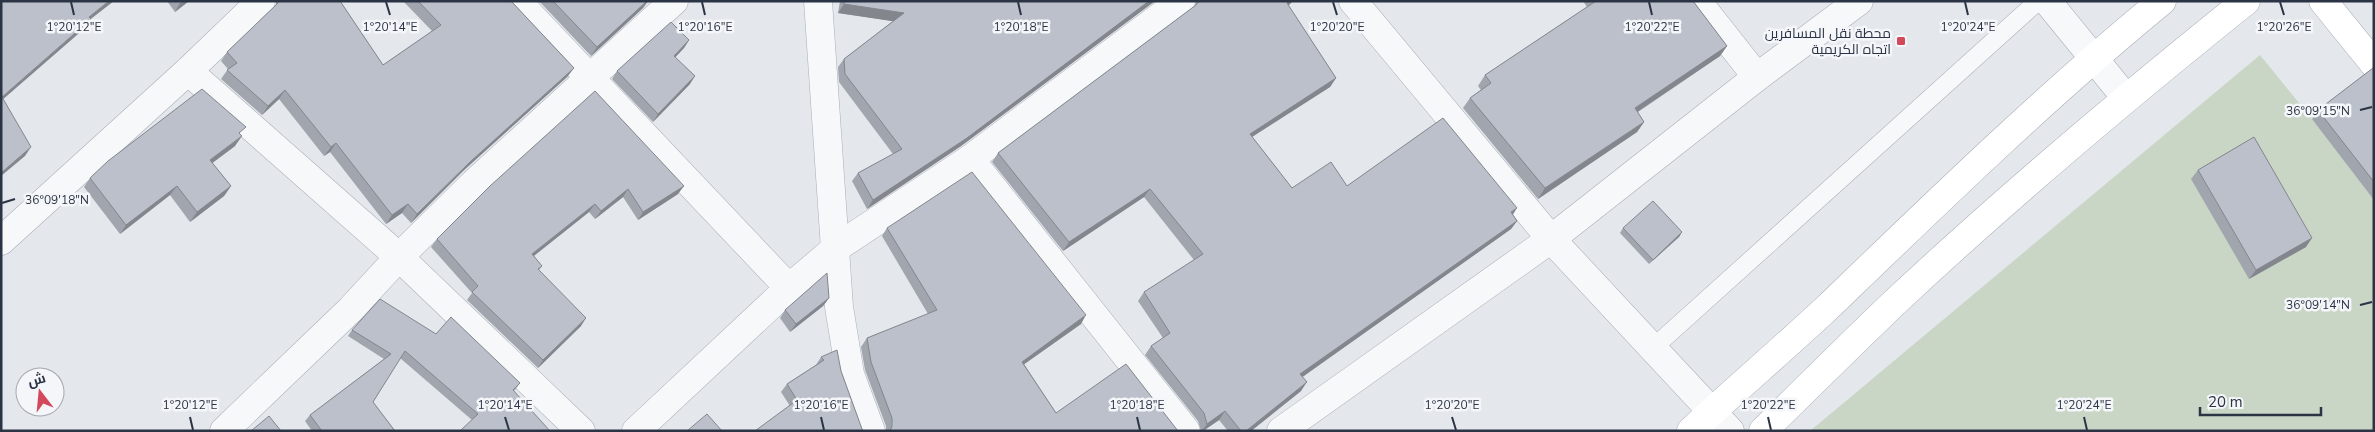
<svg xmlns="http://www.w3.org/2000/svg" width="2375" height="432" font-family="'Nunito Sans',Cairo,sans-serif">
<rect width="100%" height="100%" fill="#e4e7ec"/>
<polygon fill="#c9d6c5" points="2260,55 2374,195 2374,431 1810,431"/>
<g fill="none" stroke-linecap="round" stroke-linejoin="round">
<g stroke="#a9aeb7" stroke-width="19">
<polyline id="lane" points="1653,348 2038,1"/>
</g>
<g stroke="#a9aeb7" stroke-width="29">
<g id="street">
<polyline points="517,1 789,288"/>
<polyline points="818,1 839,307 850,374 871,431"/>
<polyline points="1353,1 1551,239 1730,431"/>
<polyline points="1697,1 1757,77"/>
<polyline points="2047,1 2126,98"/>
<polyline points="188,71 399,257 581,431"/>
<polyline points="970,159 1186,431"/>
<polyline points="1,241 188,71 261,1"/>
<polyline points="224,431 350,310 399,257 474,183 674,1"/>
<polyline points="636,431 789,288 836,248 970,159 1181,1"/>
<polyline points="1281,431 1551,239 1757,77 1859,1"/>
</g>
</g>
<g stroke="#a9aeb7" stroke-width="29">
<g id="secondary">
<path d="M1691,431c45,-42 92,-82 137,-124 109,-105 217,-210 334,-306"/>
<path d="M1763,431c43,-42 86,-85 130,-127 113,-106 232,-206 353,-303"/>
</g>
</g>
<g stroke="#a3abb8" stroke-width="29">
<polyline id="primary" points="2323,1 2374,64"/>
</g>
<use href="#lane" stroke="#f7f8fa" stroke-width="18"/>
<use href="#street" stroke="#f7f8fa" stroke-width="28"/>
<use href="#secondary" stroke="#fff" stroke-width="28"/>
<use href="#primary" stroke="#fff" stroke-width="28"/>
</g>
<g fill="#a1a5ae">
<polygon points="167,1 189,1 175,12"/>
<polygon points="276,1 340,1 383,65 432,31 403,1 511,1 574,68 567,77 463,171 411,223 402,213 386,224 330,152 324,156 279,99 262,115 221,79 228,69 221,61 227,52 276,5"/>
<polygon points="539,1 648,1 643,8 591,56"/>
<polygon points="840,1 1155,1 961,146 867,209 852,181 858,173 893,154 839,82 838,67 844,59 893,21 838,13"/>
<polygon points="1196,1 1293,1 1288,6 1336,78 1330,87 1252,137 1292,188 1347,186 1512,215 1517,221 1511,229 1302,377 1301,391 1251,431 1228,431 1219,420 1203,431 1201,431 1198,421 1145,355 1151,346 1163,338 1138,301 1144,292 1194,260 1144,197 1063,251 992,162 998,153 1195,6"/>
<polygon points="1583,1 1693,1 1727,46 1720,56 1638,112 1644,122 1637,132 1538,199 1463,108 1470,98 1481,90 1478,86 1485,75 1587,7"/>
<polygon points="689,40 684,48 675,57 690,84 653,122 612,79 617,71"/>
<polygon points="2374,68 2374,200 2312,119 2318,110"/>
<polygon points="595,91 678,194 638,220 623,197 595,219 589,212 534,256 542,266 539,270 581,326 538,368 467,300 472,293 431,247 437,239"/>
<polygon points="240,134 235,146 212,163 231,186 224,196 190,222 170,195 120,234 84,187 90,178"/>
<polygon points="2198,170 2306,247 2249,279 2191,179"/>
<polygon points="887,228 1081,324 1024,364 1056,413 1178,431 886,431 886,426 865,370 861,347 867,338 928,314 882,236"/>
<polygon points="1623,228 1682,232 1679,237 1649,264 1620,233"/>
<polygon points="829,298 823,306 790,332 780,318 785,310"/>
<polygon points="352,330 436,334 520,383 515,390 472,420 400,358 373,402 395,431 312,431 305,421 310,415 384,359 348,336"/>
<polygon points="821,357 841,371 862,429 790,406 781,392 787,384 816,365"/>
</g>
<g fill="#83868d">
<polygon points="109,1 114,1 83,25 89,17"/>
<polygon points="184,1 189,1 175,12 180,3"/>
<polygon points="645,1 648,1 643,8 591,56 597,47"/>
<polygon points="1149,1 1155,1 961,146 867,209 873,200"/>
<polygon points="1289,1 1293,1 1281,12 1287,3"/>
<polygon points="844,4 904,13 898,22 838,13"/>
<polygon points="91,19 85,28 1,101 1,98"/>
<polygon points="689,40 684,48 669,64 674,56"/>
<polygon points="1727,46 1720,56 1628,118 1635,108"/>
<polygon points="574,68 567,77 463,171 411,223 417,214 470,162"/>
<polygon points="695,76 690,84 653,122 658,114"/>
<polygon points="1336,78 1330,87 1244,142 1250,134"/>
<polygon points="285,90 279,99 262,115 268,106"/>
<polygon points="1644,122 1637,132 1538,199 1545,188"/>
<polygon points="242,136 235,146 203,170 210,160"/>
<polygon points="336,143 330,152 324,156 331,147"/>
<polygon points="31,147 25,156 1,176 1,173"/>
<polygon points="177,186 170,195 120,234 126,225"/>
<polygon points="231,186 224,196 190,222 197,212"/>
<polygon points="684,186 678,194 638,220 643,212"/>
<polygon points="628,189 623,197 595,219 601,211"/>
<polygon points="1150,189 1144,197 1063,251 1069,242"/>
<polygon points="408,204 402,213 386,224 392,215"/>
<polygon points="595,204 589,212 526,262 532,254"/>
<polygon points="1517,208 1512,216 1511,212"/>
<polygon points="1517,221 1511,229 1294,383 1300,374"/>
<polygon points="1682,232 1679,237 1649,264 1653,260"/>
<polygon points="2312,238 2306,247 2249,279 2256,270"/>
<polygon points="829,298 823,306 790,332 796,324"/>
<polygon points="1086,315 1081,324 1016,370 1022,362"/>
<polygon points="586,318 581,326 538,368 543,360"/>
<polygon points="1307,382 1301,391 1251,431 1246,431"/>
<polygon points="1225,411 1219,420 1203,431 1202,431 1207,424"/>
</g>
<g fill="#bbc0ca" stroke="#83868d">
<polygon points="1,1 109,1 89,17 91,19 2,97 31,147 1,173"/>
<polygon points="279,1 340,1 383,65 441,25 418,1 511,1 574,68 470,162 417,214 408,204 392,215 336,143 331,147 285,90 268,106 227,70 237,63 227,52 278,3"/>
<polygon points="553,1 647,1 597,47"/>
<polygon points="844,1 1149,1 967,138 873,200 858,173 902,149 845,74 844,59 904,13 844,4"/>
<polygon points="1199,1 1289,1 1287,3 1336,78 1250,134 1292,188 1331,162 1347,186 1443,118 1517,208 1511,212 1517,221 1300,374 1307,382 1246,431 1241,431 1225,411 1207,424 1204,413 1151,346 1170,333 1144,292 1203,254 1150,189 1069,242 998,153 1196,5"/>
<polygon points="1596,1 1693,1 1727,46 1635,108 1644,122 1545,188 1470,98 1491,83 1485,75"/>
<polygon points="671,22 689,40 674,56 695,76 658,114 617,71"/>
<polygon points="2373,68 2374,68 2374,182 2318,110"/>
<polygon points="202,89 246,127 239,133 242,136 210,160 231,186 197,212 177,186 126,225 90,178 108,161"/>
<polygon points="595,91 684,186 643,212 628,189 601,211 595,204 532,254 542,266 538,269 586,318 543,360 472,292 478,286 437,239 490,186"/>
<polygon points="2254,137 2312,238 2256,270 2198,170"/>
<polygon points="972,172 1086,315 1022,362 1056,413 1126,364 1178,431 890,431 892,426 892,418 871,362 867,338 937,310 887,228"/>
<polygon points="1653,201 1682,232 1653,260 1623,228"/>
<polygon points="827,273 829,298 796,324 785,310"/>
<polygon points="380,299 436,334 451,317 520,383 513,390 550,431 460,431 478,414 405,351 373,402 395,431 322,431 310,415 391,354 352,330"/>
<polygon points="837,350 841,371 862,429 864,431 755,431 797,400 787,384 824,360 821,357"/>
<polygon points="707,414 722,431 687,431"/>
<polygon points="269,416 281,431 251,431"/>
</g>
<path fill="none" stroke="#2b3445" stroke-width="2" d="M71,2l3,13M386,2l4,13M702,2l3,13M1018,2l3,13M1333,2l4,13M1649,2l3,13M1965,2l3,13M2280,2l4,13M2360,110l12,-3M2,203l13,-4M2360,305l12,-3M190,417l3,13M505,417l4,13M821,417l3,13M1137,417l3,13M1452,417l4,13M1768,417l3,13M2084,417l3,13"/>
<rect fill="#d1495b" stroke="#f4f6f9" stroke-width="2" x="1896" y="36" width="10" height="10" rx="2.5"/>
<g text-anchor="middle" stroke-width="5" stroke-linejoin="round" paint-order="stroke">
<g font-size="14" fill="#2b3445" stroke="#f4f6f9" text-anchor="end">
<text x="1891" y="38">محطة نقل المسافرين<tspan x="1891" dy="16">اتجاه الكريمية</tspan></text>
</g>
</g>
<g font-size="12" text-anchor="middle" fill="#2b3445" stroke="#f4f6f9" stroke-width="5" stroke-linejoin="round" paint-order="stroke">
<text x="74" y="31">1°20'12"E</text>
<text x="390" y="31">1°20'14"E</text>
<text x="705" y="31">1°20'16"E</text>
<text x="1021" y="31">1°20'18"E</text>
<text x="1337" y="31">1°20'20"E</text>
<text x="1652" y="31">1°20'22"E</text>
<text x="1968" y="31">1°20'24"E</text>
<text x="2284" y="31">1°20'26"E</text>
<text x="2318" y="115">36°09'15"N</text>
<text x="57" y="204">36°09'18"N</text>
<text x="2318" y="309">36°09'14"N</text>
<text x="190" y="409">1°20'12"E</text>
<text x="505" y="409">1°20'14"E</text>
<text x="821" y="409">1°20'16"E</text>
<text x="1137" y="409">1°20'18"E</text>
<text x="1452" y="409">1°20'20"E</text>
<text x="1768" y="409">1°20'22"E</text>
<text x="2084" y="409">1°20'24"E</text>
</g>
<rect width="2375" height="432" fill="none" stroke="#2b3445" stroke-width="5"/>
<g transform="translate(40 392) rotate(344)"><circle r="24" fill="#f4f6f9" stroke="#a4a8b1"/>
<path d="M0-4L9 19L0 12L-9 19Z" fill="#d1495b"/>
<text y="-8" font-size="14" font-weight="bold" text-anchor="middle" fill="#2b3445">ش</text>
</g>
<path d="M2200 407v8h121v-8" fill="none" stroke="#2b3445" stroke-width="2.5"/>
<text x="2208" y="407" font-size="15" fill="#2b3445" stroke="#f4f6f9" stroke-width="4" paint-order="stroke">20 m</text>
</svg>
